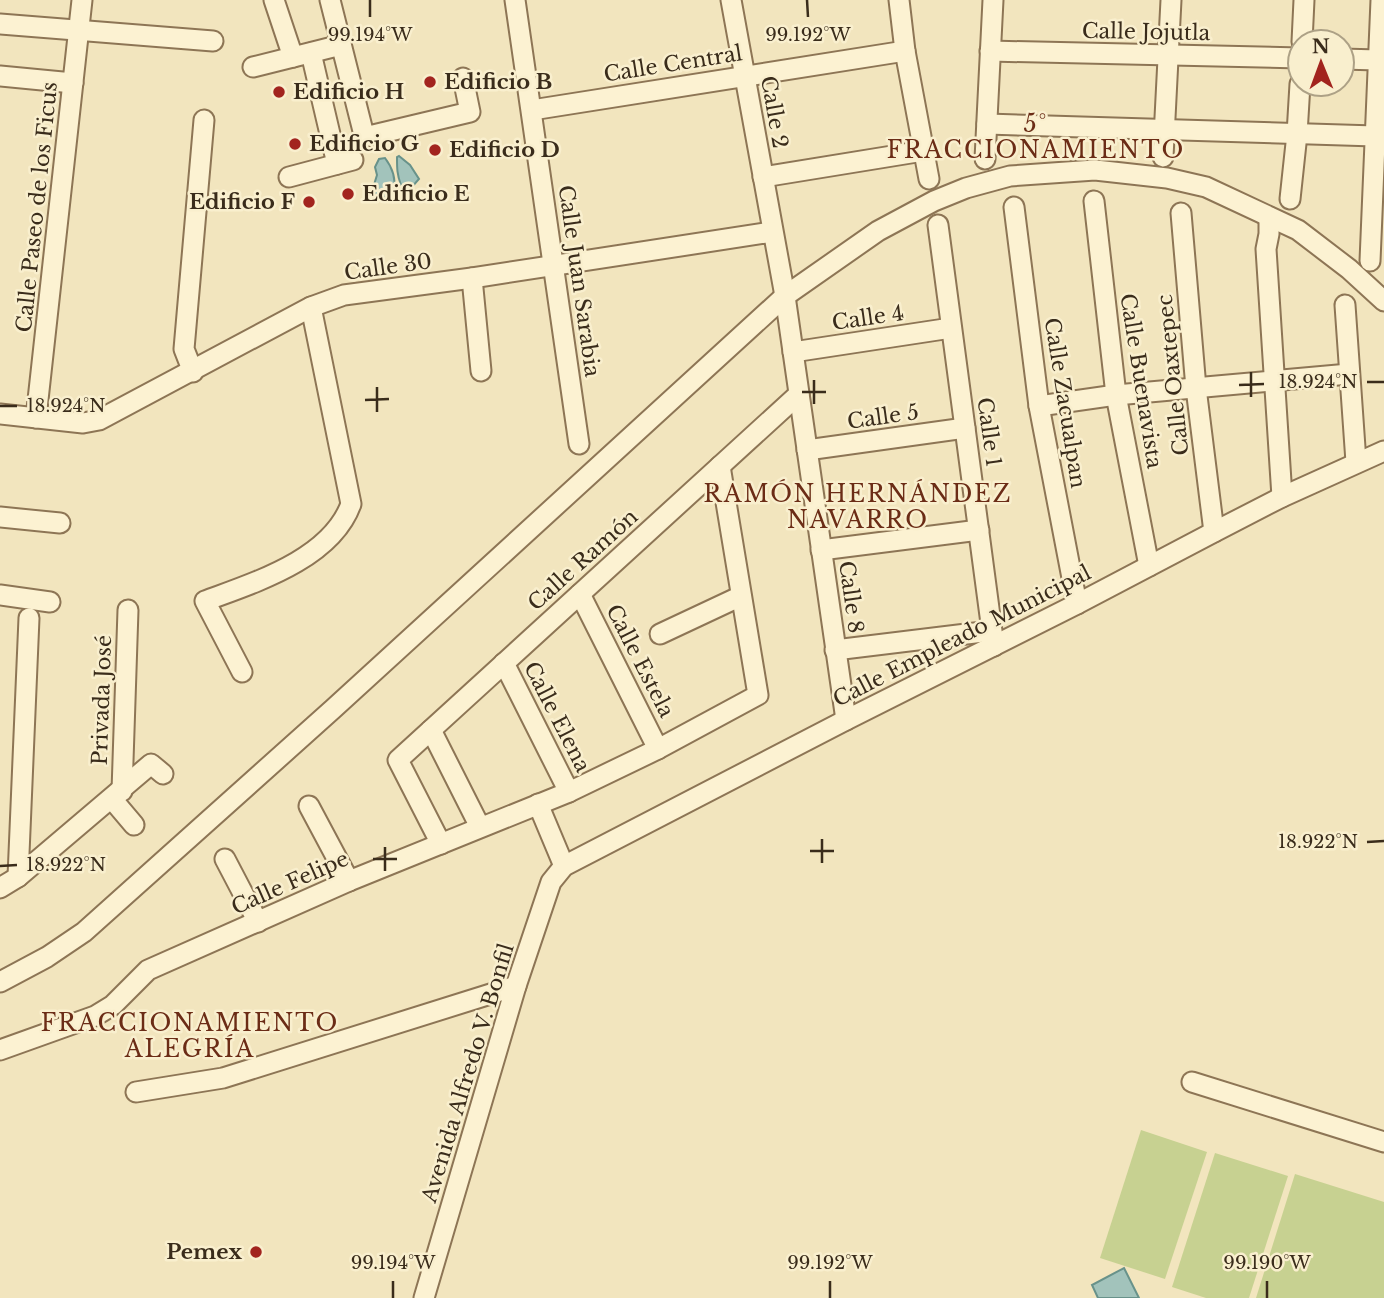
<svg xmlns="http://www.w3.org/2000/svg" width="1384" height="1298" font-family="'Libre Baskerville',serif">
<rect width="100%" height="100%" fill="#f2e5be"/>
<g fill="#c7d191">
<polygon points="1141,1130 1207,1152 1165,1279 1100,1258"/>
<polygon points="1215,1153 1288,1176 1249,1298 1206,1298 1172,1287"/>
<polygon points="1295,1174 1384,1202 1384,1298 1256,1298"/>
</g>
<g fill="#a2c3bb" stroke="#68928a" stroke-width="2">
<path d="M399,156l11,9 9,14 -8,9 -10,-3c-4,-10 -4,-17 -4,-28z"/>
<path d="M385,158c7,9 11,21 9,33l-11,7 -8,-4 -2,-6 4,-13 -2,-8 4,-8z"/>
<polygon points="1124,1268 1139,1298 1098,1298 1092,1285"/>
</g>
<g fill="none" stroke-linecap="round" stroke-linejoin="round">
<g stroke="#8d7555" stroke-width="23">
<g id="minor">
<polyline points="274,0 293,57"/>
<polyline points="330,0 364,135 369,136 470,112 463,78"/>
<polyline points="515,0 579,444"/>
<polyline points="731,0 785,296 846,720"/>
<polyline points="899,0 905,51 929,179"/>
<polyline points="0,24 213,41"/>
<polyline points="1302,42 1304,0"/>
<polyline points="990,51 1300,58"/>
<polyline points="311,53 337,164"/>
<polyline points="1342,59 1378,60"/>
<polyline points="253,67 341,45"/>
<polyline points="0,76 73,83"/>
<polyline points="532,110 905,51"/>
<polyline points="987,124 1375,136"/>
<polyline points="1163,157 1171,0"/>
<polyline points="985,159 993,0"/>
<polyline points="289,177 353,160"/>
<polyline points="763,177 923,151"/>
<polyline points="1290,199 1297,134 1300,84"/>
<polyline points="1094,201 1116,395 1149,566"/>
<polyline points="1014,207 1039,406 1077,604"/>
<polyline points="1181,213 1196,388 1214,532"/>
<polyline points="1269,217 1269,234 1266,249 1282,497"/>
<polyline points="938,225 994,646"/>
<polyline points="1370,261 1381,0"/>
<polyline points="472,278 481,371"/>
<polyline points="1345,305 1356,462"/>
<polyline points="793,352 951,328"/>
<polyline points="193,372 184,349 204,120"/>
<polyline points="1039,406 1116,395 1349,374"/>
<polyline points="0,414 83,423 99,420 311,307 344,295 472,278 772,232"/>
<polyline points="36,418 82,0"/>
<polyline points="807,450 965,428"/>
<polyline points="0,517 60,523"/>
<polyline points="821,550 979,530"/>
<polyline points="580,594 658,749"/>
<polyline points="0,595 50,602"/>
<polyline points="660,634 741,596"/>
<polyline points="835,650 991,631"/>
<polyline points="504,663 569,792"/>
<path d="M242,672l-37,-71c51,-19 126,-42 146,-97l-40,-197"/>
<polyline points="431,730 480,827"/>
<polyline points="122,791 128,610"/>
<polyline points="112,799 134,825"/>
<polyline points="538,804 564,866"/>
<polyline points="309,806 349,881"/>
<polyline points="441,844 398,760 799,394"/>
<polyline points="225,859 258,922"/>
<polyline points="18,877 29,618"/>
<polyline points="0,888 18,877 151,764 163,774"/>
<polyline points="0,982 47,957 84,932 333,709 785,296 878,231 934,201 966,188 1010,176 1095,170 1167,178 1206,187 1298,230 1349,269 1384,301"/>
<polyline points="0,1050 95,1016 113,1005 148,970 349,881 569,792 658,749 758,695 720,466"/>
<polyline points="1192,1082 1384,1142"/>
<polyline points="136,1092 223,1078 516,986"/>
<polyline points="424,1298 516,986 551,882 564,866 846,720 1077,604 1214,532 1282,497 1384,451"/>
</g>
</g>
<use href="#minor" stroke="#fcf2d2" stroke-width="19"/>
</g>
<path fill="none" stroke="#3a2c1b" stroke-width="2.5" d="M370,0v17M807,0l1,17M1251,372v25M814,380v24M1367,382h17M1239,385l25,-1M377,387v25M802,392h24M365,400l24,-1M0,406h17M822,839v24M1367,842l17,-1M385,847v24M810,851h24M373,859h24M0,866l17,-1M393,1281v17M830,1281v17M1267,1281v17"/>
<g fill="#a2241e" stroke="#f9efce" stroke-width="2.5">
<circle cx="430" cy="82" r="7"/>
<circle cx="279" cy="92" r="7"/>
<circle cx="295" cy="144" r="7"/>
<circle cx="435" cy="150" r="7"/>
<circle cx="348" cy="194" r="7"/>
<circle cx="309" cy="202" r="7"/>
<circle cx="256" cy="1252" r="7"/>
</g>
<g text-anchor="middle" stroke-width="5" stroke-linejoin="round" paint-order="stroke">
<g font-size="21" fill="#3a2c1b" stroke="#f9efce">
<text transform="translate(1146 32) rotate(1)" y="7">Calle Jojutla</text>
<text transform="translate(673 64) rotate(-9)" y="7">Calle Central</text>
<text transform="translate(774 112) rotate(80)" y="7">Calle 2</text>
<text transform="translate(37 207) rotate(-84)" y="7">Calle Paseo de los Ficus</text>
<text transform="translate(388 267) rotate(-8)" y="7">Calle 30</text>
<text transform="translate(579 281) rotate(82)" y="7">Calle Juan Sarabia</text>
<text transform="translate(868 318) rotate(-8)" y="7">Calle 4</text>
<text transform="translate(1173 375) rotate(-96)" y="7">Calle Oaxtepec</text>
<text transform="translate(1141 381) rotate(81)" y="7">Calle Buenavista</text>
<text transform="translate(1065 403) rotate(81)" y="7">Calle Zacualpan</text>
<text transform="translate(883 417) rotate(-8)" y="7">Calle 5</text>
<text transform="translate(989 432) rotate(82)" y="7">Calle 1</text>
<text transform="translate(583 560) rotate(-42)" y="7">Calle Ramón</text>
<text transform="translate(851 597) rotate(82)" y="7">Calle 8</text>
<text transform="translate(962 636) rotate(-27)" y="7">Calle Empleado Municipal</text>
<text transform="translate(640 661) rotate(63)" y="7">Calle Estela</text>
<text transform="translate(102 700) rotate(-88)" y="7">Privada José</text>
<text transform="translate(557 717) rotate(63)" y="7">Calle Elena</text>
<text transform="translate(290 883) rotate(-24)" y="7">Calle Felipe</text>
<text transform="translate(468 1073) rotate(-73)" y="7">Avenida Alfredo V. Bonfil</text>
</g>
<g font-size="21" font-weight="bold" fill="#3a2c1b" stroke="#f9efce" text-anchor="start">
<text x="444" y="89">Edificio B</text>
<text x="293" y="99">Edificio H</text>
<text x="309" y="151">Edificio G</text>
<text x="449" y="157">Edificio D</text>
<text x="362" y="201">Edificio E</text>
<text x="295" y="209" text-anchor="end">Edificio F</text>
<text x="242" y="1259" text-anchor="end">Pemex</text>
</g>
<g font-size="23" letter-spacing="2" fill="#6b2c16" stroke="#f9efce">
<text x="1036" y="132">5°<tspan x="1036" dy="26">FRACCIONAMIENTO</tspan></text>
<text x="858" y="502">RAMÓN HERNÁNDEZ<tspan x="858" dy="26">NAVARRO</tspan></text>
<text x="190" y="1031">FRACCIONAMIENTO<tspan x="190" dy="26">ALEGRÍA</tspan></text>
</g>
</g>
<g font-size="18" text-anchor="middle" fill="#3a2c1b" stroke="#f9efce" stroke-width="5" stroke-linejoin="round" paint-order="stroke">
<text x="370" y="41">99.194°W</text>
<text x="808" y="41">99.192°W</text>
<text x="1318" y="388">18.924°N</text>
<text x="66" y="412">18.924°N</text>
<text x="1318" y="848">18.922°N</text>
<text x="66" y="871">18.922°N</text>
<text x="393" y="1269">99.194°W</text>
<text x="830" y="1269">99.192°W</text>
<text x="1267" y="1269">99.190°W</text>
</g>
<g transform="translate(1321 63) rotate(359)"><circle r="33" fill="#f9efce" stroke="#ada186" stroke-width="2"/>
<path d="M0-5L12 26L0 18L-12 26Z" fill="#a2241e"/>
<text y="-10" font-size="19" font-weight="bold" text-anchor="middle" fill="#3a2c1b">N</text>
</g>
</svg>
